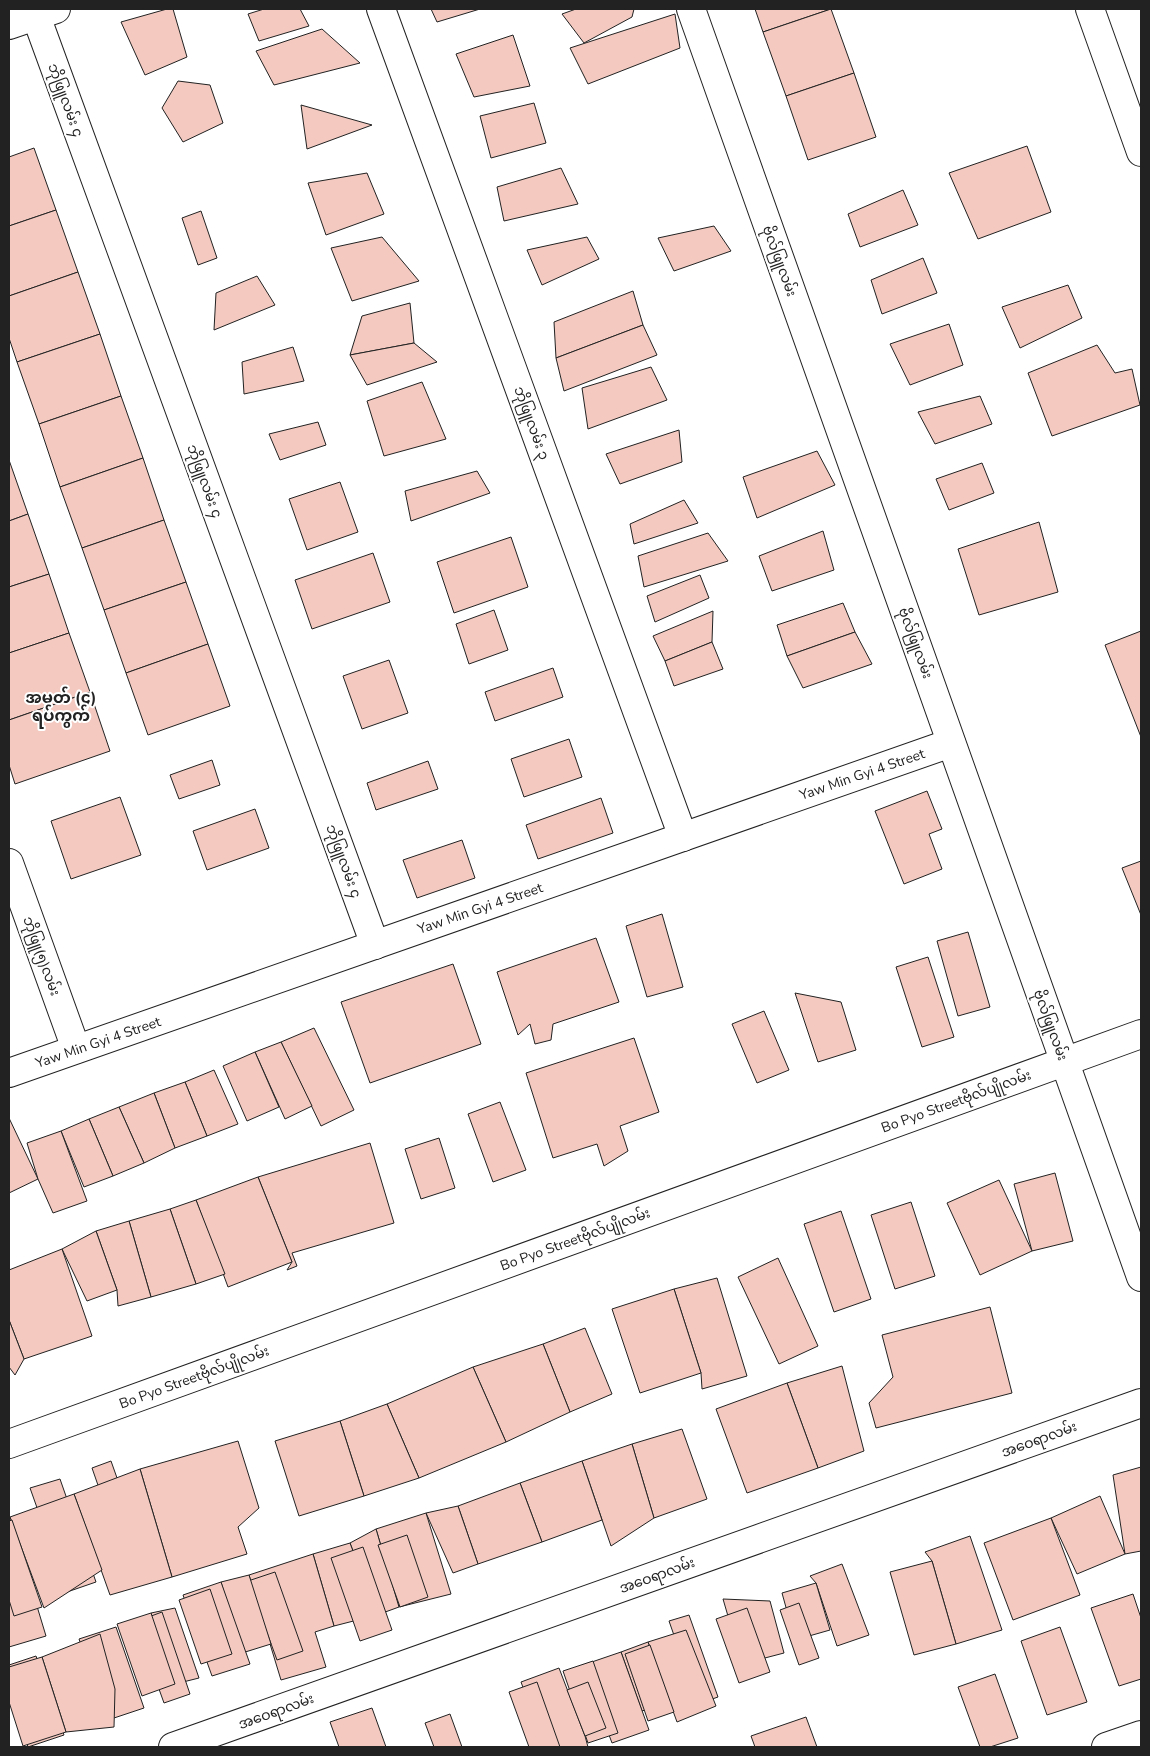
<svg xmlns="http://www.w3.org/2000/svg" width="1150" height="1756" font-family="'Nunito Sans','Noto Sans Myanmar',sans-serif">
<rect width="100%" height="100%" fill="#fff"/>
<g fill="#f3c9c0" stroke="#222">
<polygon points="167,9 173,9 187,57 145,75 121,22"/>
<polygon points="264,9 300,9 309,26 259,41 248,14"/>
<polygon points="431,9 480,9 437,22"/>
<polygon points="576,9 634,9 632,17 584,43 562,14"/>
<polygon points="755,9 831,9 763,32"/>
<polygon points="831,9 854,73 786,96 763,32"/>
<polygon points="675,14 680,48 588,84 570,48"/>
<polygon points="322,29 360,63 274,85 256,51"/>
<polygon points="513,35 530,86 474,97 456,54"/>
<polygon points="854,73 876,137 808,160 786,96"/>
<polygon points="178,81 210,85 223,123 183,142 162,108"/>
<polygon points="534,103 546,143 491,158 480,116"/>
<polygon points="301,105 372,125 307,149"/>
<polygon points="1027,146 1051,212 978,239 949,173"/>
<polygon points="34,148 56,210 9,226 9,157"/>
<polygon points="561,168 578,204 504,221 497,187"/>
<polygon points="367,173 384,214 326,235 308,183"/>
<polygon points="903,190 918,225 860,247 848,214"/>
<polygon points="56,210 78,272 9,296 9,226"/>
<polygon points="201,211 217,258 198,265 182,218"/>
<polygon points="714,226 731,251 674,271 658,238"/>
<polygon points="382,237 419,281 352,301 331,248"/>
<polygon points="587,237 599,259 542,285 527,250"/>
<polygon points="923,258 937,293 882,314 871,280"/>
<polygon points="78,272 100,334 17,362 9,338 9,296"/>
<polygon points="257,276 275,305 214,330 216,293"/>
<polygon points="1068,285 1082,318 1020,348 1002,307"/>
<polygon points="633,291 643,325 556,358 554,322"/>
<polygon points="410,303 414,343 350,355 362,316"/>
<polygon points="949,324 963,365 910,385 890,344"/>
<polygon points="643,325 657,355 564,391 556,358"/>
<polygon points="100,334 121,396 39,424 17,362"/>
<polygon points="414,343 437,362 367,385 350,355"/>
<polygon points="1097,345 1115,373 1132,369 1140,405 1052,436 1028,373"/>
<polygon points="293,347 304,381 244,394 242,362"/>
<polygon points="651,367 667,400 588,429 582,388"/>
<polygon points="422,382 446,439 384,456 367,401"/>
<polygon points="121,396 143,458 60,487 39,424"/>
<polygon points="980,396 992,424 935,444 918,412"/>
<polygon points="318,422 326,445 280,460 269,434"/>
<polygon points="679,430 682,462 620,484 606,454"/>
<polygon points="817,451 835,485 757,518 743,477"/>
<polygon points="143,458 164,520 82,548 60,487"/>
<polygon points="9,460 28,514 9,521"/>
<polygon points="982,463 994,493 949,510 936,479"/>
<polygon points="477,471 490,493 411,521 405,491"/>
<polygon points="340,482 358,532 307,550 289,499"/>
<polygon points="684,500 698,523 634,544 630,524"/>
<polygon points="28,514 49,574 9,587 9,521"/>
<polygon points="164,520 186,582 104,610 82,548"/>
<polygon points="1039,522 1058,592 979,615 958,549"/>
<polygon points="823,531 834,570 772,591 759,556"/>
<polygon points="708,533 728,561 644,587 638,556"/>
<polygon points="511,537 528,587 454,613 437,562"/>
<polygon points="373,553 390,602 312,629 295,580"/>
<polygon points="49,574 69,633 9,653 9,587"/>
<polygon points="700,575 709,598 655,622 647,596"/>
<polygon points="186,582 208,644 126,673 104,610"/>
<polygon points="843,603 855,632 787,656 777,625"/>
<polygon points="494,610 508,650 469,664 456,624"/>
<polygon points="713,611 712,642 665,661 653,636"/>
<polygon points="1141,631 1141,737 1105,645"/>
<polygon points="855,632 872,664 803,688 787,656"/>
<polygon points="69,633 90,692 9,720 9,653"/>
<polygon points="712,642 723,669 674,686 665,661"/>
<polygon points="208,644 230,706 148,735 126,673"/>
<polygon points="389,660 408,713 362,729 343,676"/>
<polygon points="553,668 563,697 495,721 485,692"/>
<polygon points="90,692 110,751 15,784 9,765 9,720"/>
<polygon points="569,739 582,777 524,797 511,759"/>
<polygon points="212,760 220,785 179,799 170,775"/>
<polygon points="428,761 438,789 376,810 367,783"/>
<polygon points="927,791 942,829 929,834 942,869 904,884 875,811"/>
<polygon points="120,797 141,855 71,879 51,821"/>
<polygon points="601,798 613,833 538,859 526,825"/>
<polygon points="255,809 269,848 207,870 193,831"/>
<polygon points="462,840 475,878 417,898 403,860"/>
<polygon points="1141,861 1141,915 1122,868"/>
<polygon points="662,914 683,987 647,997 626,926"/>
<polygon points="968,932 990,1007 958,1016 937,941"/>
<polygon points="596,938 619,1002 553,1024 551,1040 535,1044 530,1024 518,1035 497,972"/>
<polygon points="928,957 954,1037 922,1047 896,967"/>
<polygon points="453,964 481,1044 370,1083 341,1002"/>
<polygon points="795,993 841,1002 856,1050 818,1062"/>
<polygon points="764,1011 789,1070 757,1083 732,1024"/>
<polygon points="314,1028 354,1110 321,1126 281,1042"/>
<polygon points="634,1038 659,1112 620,1126 628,1151 604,1166 597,1144 553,1158 526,1073"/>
<polygon points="281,1042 312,1106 285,1119 255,1052"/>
<polygon points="255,1052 279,1107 247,1121 223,1066"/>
<polygon points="214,1070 238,1124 207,1136 185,1082"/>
<polygon points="185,1082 207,1136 175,1148 154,1093"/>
<polygon points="154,1093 175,1148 144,1163 119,1107"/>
<polygon points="500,1102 526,1170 493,1182 468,1114"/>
<polygon points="119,1107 144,1163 113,1176 89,1119"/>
<polygon points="9,1118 38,1179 9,1193"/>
<polygon points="89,1119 113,1176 84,1187 61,1131"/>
<polygon points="61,1131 87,1201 53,1213 38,1179 27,1143"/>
<polygon points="439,1138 455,1188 421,1199 405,1149"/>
<polygon points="370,1143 394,1223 292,1253 297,1266 287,1270 292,1262 258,1177"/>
<polygon points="1055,1173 1073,1241 1032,1251 1014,1184"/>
<polygon points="258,1177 292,1262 228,1287 196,1200"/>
<polygon points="999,1180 1032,1251 980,1275 947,1203"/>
<polygon points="196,1200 225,1274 196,1284 170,1209"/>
<polygon points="911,1202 935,1276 895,1289 871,1215"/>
<polygon points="170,1209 196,1284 151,1297 129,1221"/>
<polygon points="841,1211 871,1299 834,1312 804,1224"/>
<polygon points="129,1221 151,1297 118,1306 117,1290 96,1231"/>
<polygon points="96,1231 117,1290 87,1301 62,1249"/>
<polygon points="62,1249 92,1336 24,1359 9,1320 9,1270"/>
<polygon points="778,1258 818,1346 779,1364 738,1277"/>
<polygon points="717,1278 747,1376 702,1389 701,1373 674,1289"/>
<polygon points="674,1289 701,1373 640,1393 612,1309"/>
<polygon points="990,1307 1012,1393 876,1428 869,1403 893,1377 882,1335"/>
<polygon points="9,1320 24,1359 15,1375 9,1367"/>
<polygon points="585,1328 612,1394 570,1412 543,1344"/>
<polygon points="543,1344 570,1412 506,1442 473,1367"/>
<polygon points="842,1366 864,1451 818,1468 787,1383"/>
<polygon points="473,1367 506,1442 419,1478 387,1404"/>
<polygon points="787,1383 818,1468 747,1493 716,1409"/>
<polygon points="387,1404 419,1478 364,1496 340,1421"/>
<polygon points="340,1421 364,1496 299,1516 275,1441"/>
<polygon points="682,1429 707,1499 654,1518 632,1444"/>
<polygon points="238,1441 259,1508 238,1527 247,1554 172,1577 140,1469"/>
<polygon points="632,1444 654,1518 611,1546 582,1461"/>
<polygon points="111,1461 150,1571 130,1577 92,1468"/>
<polygon points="582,1461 602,1520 542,1542 520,1483"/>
<polygon points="1141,1467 1141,1551 1125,1554 1113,1475"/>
<polygon points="140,1469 172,1577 110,1595 74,1494"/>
<polygon points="60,1479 96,1582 67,1592 30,1488"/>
<polygon points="520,1483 542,1542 478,1564 458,1506"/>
<polygon points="74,1494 102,1570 44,1608 10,1517"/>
<polygon points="1100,1496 1125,1554 1077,1574 1051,1518"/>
<polygon points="458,1506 478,1564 453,1573 426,1513"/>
<polygon points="426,1513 451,1594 399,1607 376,1529"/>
<polygon points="10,1517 46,1636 9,1647 9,1518"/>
<polygon points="1051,1518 1080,1595 1013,1620 984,1543"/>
<polygon points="12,1520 42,1607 14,1616 9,1600 9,1521"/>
<polygon points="376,1529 399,1607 377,1615 350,1543"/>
<polygon points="407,1535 428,1597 400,1607 378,1545"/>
<polygon points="970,1536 1002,1630 956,1644 932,1561 925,1552"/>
<polygon points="350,1543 377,1615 334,1626 313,1554"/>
<polygon points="363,1547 392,1630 360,1641 331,1558"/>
<polygon points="313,1554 334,1626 315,1632 326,1667 281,1680 249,1575"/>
<polygon points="932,1561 956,1644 914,1655 890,1572"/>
<polygon points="842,1564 869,1635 837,1646 816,1583 810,1576"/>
<polygon points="275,1572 303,1651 277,1660 248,1581"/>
<polygon points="249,1575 271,1644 242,1653 221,1582"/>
<polygon points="221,1582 250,1664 212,1676 183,1595"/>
<polygon points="816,1583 830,1630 795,1640 782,1593"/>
<polygon points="210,1589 232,1654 201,1664 179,1600"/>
<polygon points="1133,1594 1141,1618 1141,1679 1119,1686 1091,1608"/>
<polygon points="723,1599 770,1601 784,1653 742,1664"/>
<polygon points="799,1603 819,1658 799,1665 780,1610"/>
<polygon points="175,1608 199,1678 175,1684 151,1613"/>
<polygon points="747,1608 770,1672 739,1683 716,1619"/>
<polygon points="162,1612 190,1694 164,1703 135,1622"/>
<polygon points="151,1613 175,1684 142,1696 117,1624"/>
<polygon points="689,1615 718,1697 698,1704 669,1621"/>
<polygon points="116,1627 144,1708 108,1720 79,1639"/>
<polygon points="1060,1627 1087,1702 1047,1715 1021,1641"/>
<polygon points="686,1630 716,1706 677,1722 648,1642"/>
<polygon points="100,1634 115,1689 114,1727 66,1732 42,1657"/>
<polygon points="648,1642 669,1702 642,1711 621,1652"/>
<polygon points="650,1645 674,1712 648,1721 625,1654"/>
<polygon points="621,1652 649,1730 612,1743 583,1665"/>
<polygon points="36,1656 64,1735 28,1747 9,1693 9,1665"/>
<polygon points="42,1657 66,1732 23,1746 9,1702 9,1667"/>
<polygon points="593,1661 618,1733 588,1743 563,1671"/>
<polygon points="559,1668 585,1736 588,1747 545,1747 521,1682"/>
<polygon points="995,1674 1018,1738 990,1747 980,1747 958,1687"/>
<polygon points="537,1682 560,1747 529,1747 509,1692"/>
<polygon points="588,1682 606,1728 585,1736 567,1690"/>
<polygon points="372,1708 386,1747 339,1747 330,1722"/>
<polygon points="450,1714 462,1747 434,1747 425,1723"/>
<polygon points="806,1717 817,1747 755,1747 751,1736"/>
</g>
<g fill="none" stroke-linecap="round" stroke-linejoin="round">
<g stroke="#222" stroke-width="30">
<g id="minor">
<polyline points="381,9 683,837"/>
<polyline points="691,9 1141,1277"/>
<polyline points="36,16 375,945"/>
<polyline points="9,25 56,9"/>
<polyline points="9,863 76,1049"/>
<polyline points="9,1073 951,743"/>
<polyline points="9,1444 1141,1034"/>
<polyline points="173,1747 1141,1403"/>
<polyline points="1106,1747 1141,1735"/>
</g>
</g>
<g stroke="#222" stroke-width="30">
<polyline id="secondary" points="1090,9 1141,152"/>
</g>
<use href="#minor" stroke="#fff" stroke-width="28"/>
<use href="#secondary" stroke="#fff" stroke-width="28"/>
</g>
<g text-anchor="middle" stroke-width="4" stroke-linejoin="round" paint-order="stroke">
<g font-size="14" fill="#222" stroke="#fff">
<text transform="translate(66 100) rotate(70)" y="5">ဘိုဖြူလမ်း ၄</text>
<text transform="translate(780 261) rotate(70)" y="5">ဗိုလ်ဖြူလမ်း</text>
<text transform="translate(532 423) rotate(70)" y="5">ဘိုဖြူလမ်း ၃</text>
<text transform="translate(205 481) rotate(70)" y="5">ဘိုဖြူလမ်း ၄</text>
<text transform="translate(916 643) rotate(70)" y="5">ဗိုလ်ဖြူလမ်း</text>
<text transform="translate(862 774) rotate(-19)" y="5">Yaw Min Gyi 4 Street</text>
<text transform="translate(344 861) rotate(70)" y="5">ဘိုဖြူလမ်း ၄</text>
<text transform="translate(480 908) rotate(-19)" y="5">Yaw Min Gyi 4 Street</text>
<text transform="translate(42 956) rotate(70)" y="5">ဘိုဖြူ(၅)လမ်း</text>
<text transform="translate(1051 1025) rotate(70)" y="5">ဗိုလ်ဖြူလမ်း</text>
<text transform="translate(98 1042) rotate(-19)" y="5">Yaw Min Gyi 4 Street</text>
<text transform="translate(956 1101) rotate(-20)" y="5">Bo Pyo Streetဗိုလ်ပျိုလမ်း</text>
<text transform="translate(575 1239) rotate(-20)" y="5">Bo Pyo Streetဗိုလ်ပျိုလမ်း</text>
<text transform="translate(194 1377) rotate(-20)" y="5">Bo Pyo Streetဗိုလ်ပျိုလမ်း</text>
<text transform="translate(1039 1439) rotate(-20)" y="5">အဝေရာလမ်း</text>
<text transform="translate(657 1575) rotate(-20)" y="5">အဝေရာလမ်း</text>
<text transform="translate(276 1711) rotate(-20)" y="5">အဝေရာလမ်း</text>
</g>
<g font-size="16" font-weight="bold" fill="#222" stroke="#fff">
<text x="61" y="703">အမှတ် (၄)<tspan x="61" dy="18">ရပ်ကွက်</tspan></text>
</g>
</g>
<rect width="1150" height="1756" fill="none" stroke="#222222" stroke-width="20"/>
</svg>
